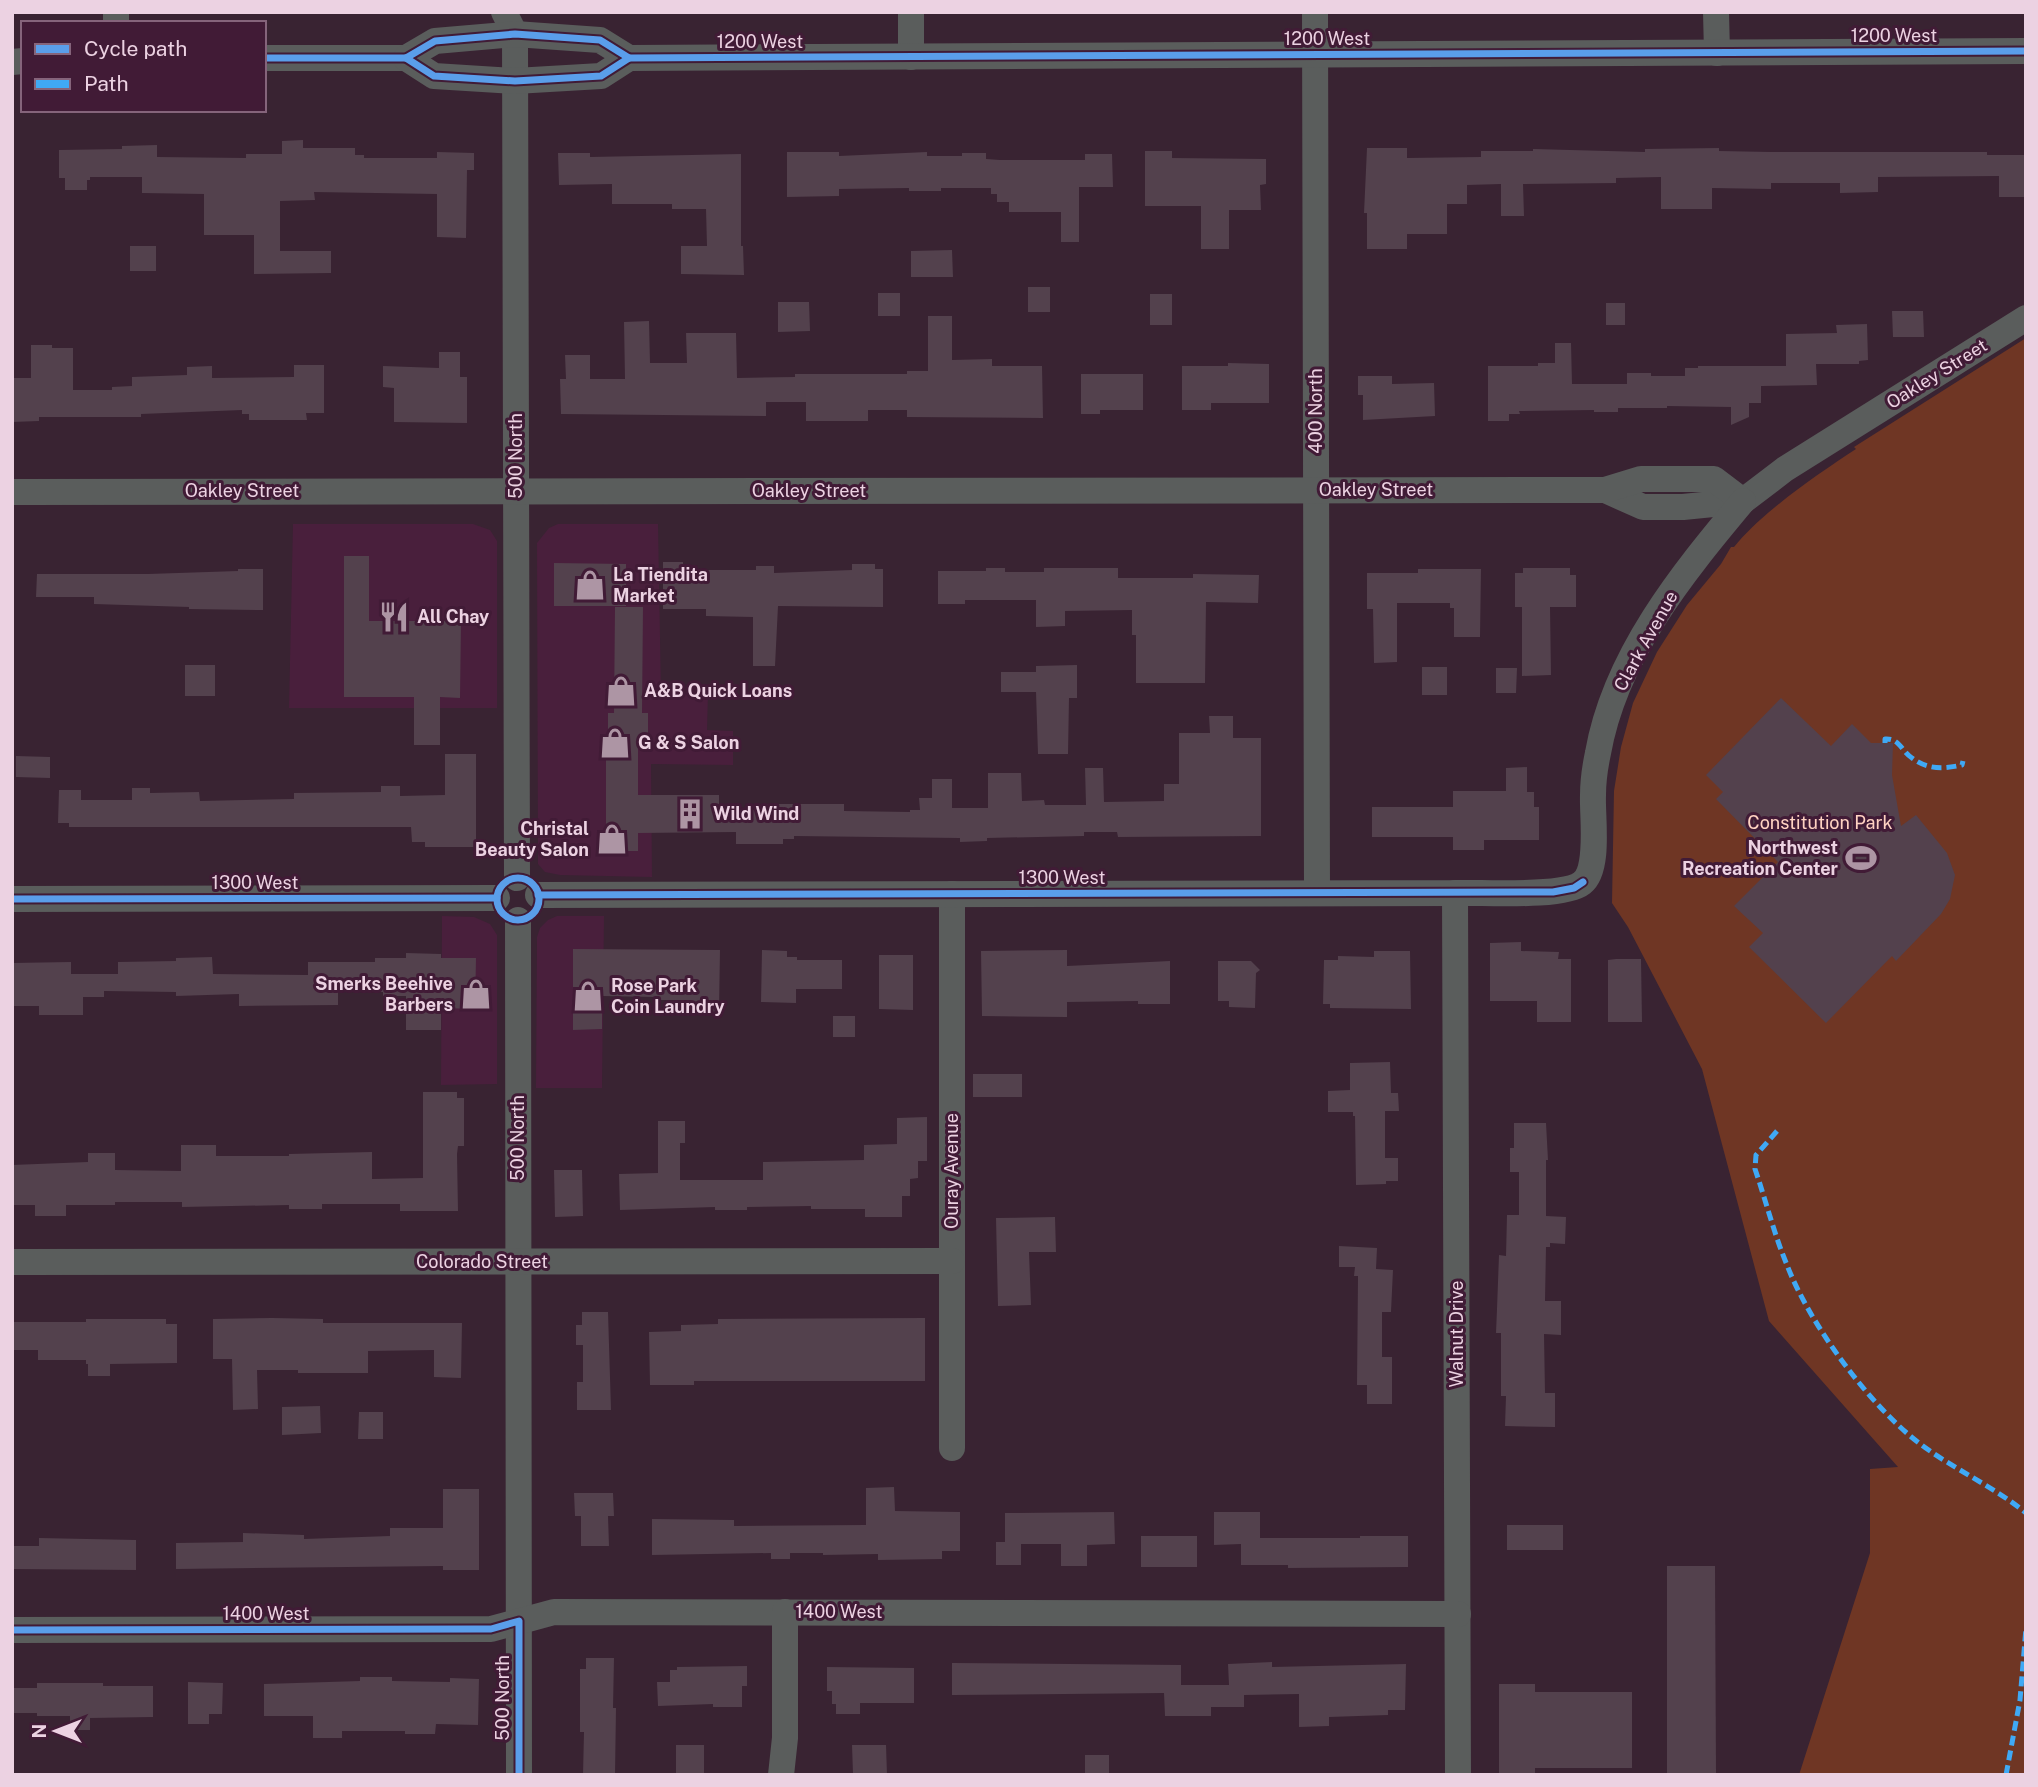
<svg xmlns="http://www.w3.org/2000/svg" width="2038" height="1787" font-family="'Public Sans',sans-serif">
<rect width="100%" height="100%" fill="#392332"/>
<g fill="#491f3c">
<polygon points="293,524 473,524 490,530 497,541 497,708 289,708"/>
<polygon points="558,524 658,524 661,694 708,694 707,730 733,731 733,765 651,764 652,877 560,875 545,872 538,864 537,543 549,528"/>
<polygon points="442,916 474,917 490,924 497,935 497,1084 441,1085"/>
<polygon points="557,916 604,916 602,1088 536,1088 537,937 540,928 548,920"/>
</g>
<path fill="#6f3624" d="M2026,338v1437h-227l71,-222v-84l28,-2 -129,-146 -67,-252 -74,-142 -16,-24 2,-112 7,-44 12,-44 24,-51 30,-47 34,-41 10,-17h3c28,-35 84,-73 122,-98l-2,-2z"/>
<g fill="#53414d">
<polygon points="303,140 303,148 355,148 355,155 364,155 364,158 437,158 437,152 474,153 474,170 467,170 466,238 437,237 437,194 314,192 315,200 280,201 280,251 331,251 331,273 254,274 254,235 204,235 204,194 142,193 142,177 90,177 90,180 87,180 87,190 65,190 65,178 59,178 59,150 122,149 122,146 157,145 157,157 246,158 246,154 282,154 282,141"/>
<polygon points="1367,148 1407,148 1407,158 1481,157 1481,151 1533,151 1533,149 1645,152 1645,149 1719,148 1719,151 1771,152 1987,152 1987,155 2026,155 2026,197 1999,197 1999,176 1878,177 1878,192 1840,193 1840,183 1771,183 1771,189 1712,188 1712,209 1661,209 1661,177 1616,178 1616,183 1523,184 1524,216 1501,216 1501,184 1467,185 1467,204 1447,204 1447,234 1407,234 1407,249 1367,249 1367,213 1364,213"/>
<polygon points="1145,151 1172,151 1172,158 1266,159 1266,184 1260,185 1261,210 1229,210 1229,249 1201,249 1201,206 1145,206"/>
<polygon points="787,152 839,152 839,156 927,152 927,156 962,156 962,153 986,153 986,159 1000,160 1085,160 1085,154 1112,154 1113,187 1079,187 1079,242 1061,242 1061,212 1009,212 1009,202 997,202 997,194 991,194 991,188 941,188 941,191 909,191 909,188 839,189 839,196 787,197"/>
<polygon points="558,153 590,153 590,157 741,154 741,246 743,246 744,275 681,274 681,246 707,246 706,209 672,209 672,204 612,204 612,184 559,185"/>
<rect x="130" y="246" width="26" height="25"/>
<polygon points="952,250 953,277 911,277 911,251"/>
<rect x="1028" y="287" width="22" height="25"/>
<rect x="878" y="293" width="22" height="23"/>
<rect x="1150" y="294" width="22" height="31"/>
<polygon points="778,302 809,302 810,331 778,332"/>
<rect x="1606" y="303" width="19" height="22"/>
<polygon points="1892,311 1923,311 1924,337 1893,337"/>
<polygon points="928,316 952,316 952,360 992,359 992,366 1042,366 1043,418 907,417 907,410 868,410 868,421 806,421 806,402 766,402 766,416 561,414 560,379 566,379 565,355 590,355 590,379 625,379 624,322 649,321 650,363 687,363 686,333 736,333 737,378 795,377 795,374 907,374 907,371 928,371"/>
<polygon points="1867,324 1868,360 1859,361 1859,364 1816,364 1817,385 1761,386 1761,403 1749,403 1749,417 1731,425 1731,407 1667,406 1667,408 1618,408 1618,412 1594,412 1594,410 1519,411 1520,414 1509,414 1509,421 1488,421 1488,366 1538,366 1538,363 1555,363 1555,343 1571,343 1572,384 1627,384 1627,373 1651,373 1651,376 1685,376 1685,368 1698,368 1698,366 1786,366 1786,334 1837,333 1836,325"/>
<polygon points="31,345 52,345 52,348 73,348 73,390 112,390 112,387 132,386 132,377 187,375 187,367 212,366 212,378 294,377 294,365 324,365 324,413 306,413 307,420 249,420 249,414 242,414 242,410 141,414 141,417 39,417 39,421 12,422 12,378 31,378"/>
<polygon points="439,352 460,352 460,377 467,377 467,423 394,422 394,388 383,387 383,366 439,368"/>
<polygon points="1228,363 1269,364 1269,403 1211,403 1211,410 1182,410 1182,366 1228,366"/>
<polygon points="1081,374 1143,374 1143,410 1100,410 1100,414 1081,414"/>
<polygon points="1358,376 1392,376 1392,384 1434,383 1435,416 1363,420 1363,395 1358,395"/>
<polygon points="344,556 369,556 369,621 461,621 460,698 440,697 440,745 414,745 414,697 344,697"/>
<polygon points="663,562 683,562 683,570 756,570 756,566 774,566 774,573 852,570 852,564 875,564 875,569 883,569 883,607 778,606 775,666 753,666 753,617 706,616 706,609 663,609"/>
<polygon points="554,563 626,564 626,606 554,606"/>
<polygon points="986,568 1005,568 1005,572 1044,572 1044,568 1118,568 1118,578 1193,578 1193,574 1259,575 1258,603 1206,602 1205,683 1136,683 1136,635 1132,635 1132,610 1065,611 1065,626 1036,627 1036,600 965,600 965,604 938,604 938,571 986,571"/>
<polygon points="1523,568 1570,568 1570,575 1576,575 1576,607 1550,607 1551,675 1522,676 1522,607 1515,607 1515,573 1523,573"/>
<polygon points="238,569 263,569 263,610 189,609 189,607 94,604 94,597 36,597 37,574 148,574 238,571"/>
<polygon points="1418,569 1481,569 1480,637 1454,637 1454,608 1450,608 1450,603 1397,603 1397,662 1374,663 1373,609 1367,609 1367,573 1418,573"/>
<polygon points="615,607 643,607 642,713 648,713 648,747 638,747 638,795 719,795 719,810 766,810 766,804 844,804 844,811 910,812 910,810 920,810 919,798 932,798 932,779 952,779 952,808 988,808 988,773 1021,773 1022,801 1044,800 1045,805 1086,805 1085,768 1103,768 1104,802 1164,801 1164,784 1179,784 1179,733 1210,733 1209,716 1233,716 1233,738 1261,738 1261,836 1118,837 1117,832 1084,832 1084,836 987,838 987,841 960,842 960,838 794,836 794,839 783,839 783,844 736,844 736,832 638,833 638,851 606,851 606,750 608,750 608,713 614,713"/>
<rect x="185" y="665" width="30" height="31"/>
<polygon points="1077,665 1077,698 1069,698 1068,754 1038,754 1036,692 1001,692 1001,672 1036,672 1036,666"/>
<rect x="1422" y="667" width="25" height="28"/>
<polygon points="1496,668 1517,668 1516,693 1496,693"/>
<polygon points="1781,698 1831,746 1852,724 1871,743 1893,743 1892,775 1901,826 1916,815 1947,853 1955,875 1950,899 1941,914 1896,961 1892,956 1826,1023 1749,947 1763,933 1734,906 1778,862 1716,799 1723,792 1706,775"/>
<polygon points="445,754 476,754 476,847 425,847 425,842 412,842 411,827 69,827 69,823 58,823 59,790 81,790 81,800 132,800 132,788 150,788 150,793 199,792 200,801 294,799 294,793 381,792 381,786 400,786 400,796 445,795"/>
<polygon points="16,756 50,757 50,778 16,777"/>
<polygon points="1527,767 1527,792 1534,792 1534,807 1539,807 1539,840 1484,840 1484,850 1453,850 1453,837 1372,837 1372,807 1453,807 1453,791 1506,791 1506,768"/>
<polygon points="1521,942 1521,951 1559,952 1558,959 1571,959 1571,1022 1537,1022 1537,1001 1490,1001 1490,943"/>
<polygon points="573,949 720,950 719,1012 691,1012 691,1000 655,1000 655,997 602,996 602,1029 573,1030"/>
<polygon points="762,950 787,951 787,957 797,957 797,960 842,960 842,989 796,989 796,1003 761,1002"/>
<polygon points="1067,950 1067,966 1170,961 1170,1004 1138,1004 1138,1001 1067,1002 1067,1017 982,1016 981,951"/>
<polygon points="1374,951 1410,951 1411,1009 1330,1008 1330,1004 1323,1004 1324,960 1338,960 1338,956 1374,957"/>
<polygon points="406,953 441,954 441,958 476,958 475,1009 441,1008 441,1030 406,1030 406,996 383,996 383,992 338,992 338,1005 239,1006 239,994 176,996 176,992 104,991 104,997 83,997 83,1015 39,1015 39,1006 12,1006 12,963 71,962 71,974 118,974 118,962 176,961 176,958 212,957 213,974 308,975 308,962 375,962 375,958 406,958"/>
<polygon points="879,955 913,955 913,1010 879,1009"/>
<polygon points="1616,959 1641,959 1642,1022 1608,1022 1608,960"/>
<polygon points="1218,961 1251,961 1260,970 1256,973 1255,1008 1229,1007 1229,1001 1218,1001"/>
<rect x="833" y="1016" width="22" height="21"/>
<polygon points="1390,1062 1391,1093 1398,1093 1399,1111 1385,1111 1385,1158 1398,1158 1398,1181 1386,1181 1386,1184 1356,1185 1355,1116 1353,1116 1353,1112 1328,1112 1328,1091 1350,1090 1350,1063"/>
<rect x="973" y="1074" width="49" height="23"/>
<polygon points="423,1092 457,1092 457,1098 464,1098 464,1146 458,1146 457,1154 458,1211 400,1211 400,1204 322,1204 322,1209 289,1209 289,1205 182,1207 182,1202 115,1202 115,1205 66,1205 66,1216 35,1216 35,1205 12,1205 12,1165 88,1162 88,1153 115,1153 115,1170 181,1171 181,1145 216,1145 216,1156 289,1156 289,1154 372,1152 372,1179 423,1178"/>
<polygon points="927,1117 927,1161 918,1161 918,1178 910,1179 910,1196 902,1196 902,1217 865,1217 865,1209 811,1209 811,1206 747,1207 747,1210 715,1210 715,1207 620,1210 619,1174 658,1173 658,1121 685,1121 685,1143 680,1143 680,1180 763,1180 763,1162 864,1160 864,1145 897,1144 897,1118"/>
<polygon points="1514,1123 1546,1123 1548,1160 1546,1160 1546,1216 1566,1217 1565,1244 1550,1243 1550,1247 1546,1247 1545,1301 1561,1301 1561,1335 1544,1334 1545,1393 1555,1393 1555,1427 1505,1426 1506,1396 1501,1396 1501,1333 1496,1333 1497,1309 1499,1255 1506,1256 1507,1215 1519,1215 1519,1172 1510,1172 1510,1148 1514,1148"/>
<polygon points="554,1170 582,1170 583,1216 555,1217"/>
<polygon points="1055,1217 1056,1252 1029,1252 1031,1305 998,1306 996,1218"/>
<polygon points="1339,1246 1377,1248 1376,1269 1393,1270 1391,1312 1382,1312 1382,1357 1392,1357 1392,1404 1367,1404 1367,1385 1357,1385 1358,1276 1354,1276 1355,1267 1339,1267"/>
<polygon points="582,1312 608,1312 611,1410 577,1410 577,1382 583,1382 583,1345 576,1345 576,1325 582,1325"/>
<polygon points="272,1318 323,1319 323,1323 462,1323 461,1378 434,1377 434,1350 368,1351 368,1373 298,1373 298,1370 257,1370 258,1409 233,1410 232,1359 213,1359 213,1319"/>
<polygon points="925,1318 925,1381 694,1381 694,1385 650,1385 649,1332 681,1331 681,1325 718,1324 718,1319"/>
<polygon points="86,1319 166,1319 166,1324 177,1324 177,1363 110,1364 110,1376 88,1376 88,1364 86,1364 86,1360 38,1360 38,1350 12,1350 12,1322 86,1322"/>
<polygon points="320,1406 321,1433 282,1435 282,1407"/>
<polygon points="359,1412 383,1412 383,1439 358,1439"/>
<polygon points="894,1487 895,1511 960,1512 960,1551 942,1551 942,1559 878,1560 878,1554 823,1555 823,1553 790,1553 790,1559 771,1559 771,1553 652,1555 652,1519 734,1520 734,1526 866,1525 866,1488"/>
<polygon points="443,1489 479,1489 479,1570 443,1570 443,1566 176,1569 176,1543 243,1542 243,1533 304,1535 304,1539 390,1536 390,1528 443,1528"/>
<polygon points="574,1493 613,1493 614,1516 608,1516 609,1546 581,1546 581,1516 575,1516"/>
<polygon points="1114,1512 1115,1544 1087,1545 1087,1566 1061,1566 1061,1544 1021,1544 1021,1565 996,1565 996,1542 1005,1542 1005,1513"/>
<polygon points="1214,1512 1260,1512 1260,1538 1360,1538 1360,1536 1408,1536 1408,1567 1288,1568 1288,1565 1241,1565 1241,1544 1214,1545"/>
<rect x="1507" y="1525" width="56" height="25"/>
<rect x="1141" y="1536" width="56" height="31"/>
<polygon points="39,1538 136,1540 136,1570 12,1569 12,1546 39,1546"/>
<polygon points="1667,1566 1715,1566 1716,1775 1667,1775"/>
<polygon points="586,1658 614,1658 613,1708 616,1708 615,1775 583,1775 584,1732 580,1732 580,1669 586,1669"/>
<polygon points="1272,1662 1272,1667 1406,1664 1405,1710 1388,1710 1388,1715 1329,1717 1329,1726 1299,1727 1299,1694 1244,1695 1244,1707 1211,1707 1211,1716 1165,1716 1164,1693 952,1695 952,1663 1181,1665 1181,1685 1229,1685 1228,1664"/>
<polygon points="747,1666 747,1686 742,1686 742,1707 713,1707 713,1704 658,1706 657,1682 670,1682 670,1670 677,1670 677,1667"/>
<polygon points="827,1667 914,1668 914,1703 860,1703 860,1714 836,1714 836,1704 832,1704 832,1691 827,1691"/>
<polygon points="360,1677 392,1677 392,1681 450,1682 450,1678 479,1679 478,1725 436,1724 435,1734 405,1734 405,1731 342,1731 342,1738 313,1738 313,1716 264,1716 264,1684 360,1681"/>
<polygon points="188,1682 223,1683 222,1714 209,1714 209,1724 188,1724"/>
<polygon points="37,1683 103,1683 103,1686 153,1686 153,1717 90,1718 90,1730 70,1730 70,1716 37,1716 37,1713 12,1713 12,1688 37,1688"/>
<polygon points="1499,1684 1535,1684 1535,1692 1632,1692 1632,1768 1535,1768 1535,1775 1499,1775"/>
<rect x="676" y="1745" width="28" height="30"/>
<polygon points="852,1745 886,1745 887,1775 853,1774"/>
<rect x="1085" y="1755" width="24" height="20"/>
</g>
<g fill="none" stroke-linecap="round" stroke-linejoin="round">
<g stroke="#5a5d5c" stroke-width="26">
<polyline points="116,12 116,23"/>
<polyline points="504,12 515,34 517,878"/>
<polyline points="911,12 911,57"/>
<polyline points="1315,12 1317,893"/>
<polyline points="1716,12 1717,53"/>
<polyline points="264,58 406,58 435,41 515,34 600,40 629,58"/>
<polyline points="406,58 434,76 515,81 601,76 629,58 2026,51"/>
<polyline points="12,62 23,61"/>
<polyline points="1605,490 1643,507 1683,507 1743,501 1785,469 2026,318"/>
<polyline points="12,492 1605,490 1641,479 1714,479 1743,501"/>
<polyline points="1455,893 1458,1775"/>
<polyline points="952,894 952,1448"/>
<path d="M538,895l917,-2c27,-1 108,5 127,-10 18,-14 10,-66 11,-88 0,-14 2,-28 5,-42 17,-97 84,-179 145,-252"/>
<polyline points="12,899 497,898"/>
<polyline points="518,920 519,1775"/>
<polyline points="12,1262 952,1261"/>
<polyline points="12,1630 491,1629 554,1612 1458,1614"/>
<polyline points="781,1775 785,1738 785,1612"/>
</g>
<g stroke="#3fa9f5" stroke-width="5" stroke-dasharray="10 5" stroke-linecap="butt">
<path d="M1885,743v-4c15,-1 16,12 27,19 16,12 32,11 50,7l1,-4"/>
<path d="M1777,1131l-21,24 -1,14c11,32 19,65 32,96 22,58 82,140 132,178 34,26 74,43 107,70"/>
<polyline points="2006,1775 2020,1700 2026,1628"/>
</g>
<g stroke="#411b36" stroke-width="11">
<g id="cycleway">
<polyline points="264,58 406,58 435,41 515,34 600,40 629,58"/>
<polyline points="406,58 434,76 515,81 601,76 629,58 2026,51"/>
<circle cx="518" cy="899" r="21"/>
<polyline points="538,895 1553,892 1574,888 1583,882"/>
<polyline points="12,899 497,898"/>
<polyline points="12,1630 476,1629 491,1629 519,1621 519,1775"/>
</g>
</g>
<use href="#cycleway" stroke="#5a9eea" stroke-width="7"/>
</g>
<defs>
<g id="shop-bare" transform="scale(2.415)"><path d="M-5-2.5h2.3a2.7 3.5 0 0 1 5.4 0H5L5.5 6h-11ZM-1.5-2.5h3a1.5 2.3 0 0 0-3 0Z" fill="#ad95a4" stroke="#411b36" stroke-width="2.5" paint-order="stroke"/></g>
<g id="restaurant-bare" transform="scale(2.415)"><path d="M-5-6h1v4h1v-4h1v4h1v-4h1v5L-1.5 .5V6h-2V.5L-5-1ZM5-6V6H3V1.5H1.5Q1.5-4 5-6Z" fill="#ad95a4" stroke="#411b36" stroke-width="2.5" paint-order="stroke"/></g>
<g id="building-bare" transform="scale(2.415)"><path d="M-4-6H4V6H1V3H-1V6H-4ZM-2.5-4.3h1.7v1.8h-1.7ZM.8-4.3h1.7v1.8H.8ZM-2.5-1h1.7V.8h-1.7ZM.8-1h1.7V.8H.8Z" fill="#ad95a4" stroke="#411b36" stroke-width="2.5" paint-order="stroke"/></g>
<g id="stadium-bare" transform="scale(2.415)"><path d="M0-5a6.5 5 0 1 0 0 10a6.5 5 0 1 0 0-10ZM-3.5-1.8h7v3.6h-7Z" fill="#ad95a4" stroke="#411b36" stroke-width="2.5" paint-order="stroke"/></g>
</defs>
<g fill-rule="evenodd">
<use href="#shop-bare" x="590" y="585"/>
<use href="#restaurant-bare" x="394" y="617"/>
<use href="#shop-bare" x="621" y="691"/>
<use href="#shop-bare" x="615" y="743"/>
<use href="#building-bare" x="690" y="814"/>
<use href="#shop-bare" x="612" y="839"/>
<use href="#stadium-bare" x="1861" y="858"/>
<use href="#shop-bare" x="476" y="994"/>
<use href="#shop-bare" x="588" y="996"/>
</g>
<g text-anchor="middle" stroke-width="6" stroke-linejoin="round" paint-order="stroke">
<g font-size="18" fill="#ecd2e2" stroke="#411b36">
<text x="1894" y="42">1200 West</text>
<text x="1327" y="45">1200 West</text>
<text x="760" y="48">1200 West</text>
<text transform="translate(1937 374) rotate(-32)" y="6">Oakley Street</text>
<text transform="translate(1316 411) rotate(-90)" y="6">400 North</text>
<text transform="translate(516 456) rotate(-90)" y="6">500 North</text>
<text x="1376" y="496">Oakley Street</text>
<text x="242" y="497">Oakley Street</text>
<text x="809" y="497">Oakley Street</text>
<text transform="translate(1646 641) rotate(-61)" y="6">Clark Avenue</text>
<text x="1062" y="884">1300 West</text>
<text x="255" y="889">1300 West</text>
<text transform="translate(518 1138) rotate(-90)" y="6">500 North</text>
<text transform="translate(952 1171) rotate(-90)" y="6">Ouray Avenue</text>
<text x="482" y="1268">Colorado Street</text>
<text transform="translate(1457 1334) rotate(-90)" y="6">Walnut Drive</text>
<text x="839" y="1618">1400 West</text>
<text x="266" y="1620">1400 West</text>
<text transform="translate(503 1698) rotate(-90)" y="6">500 North</text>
</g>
<g font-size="18" font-weight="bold" fill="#ecd2e2" stroke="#411b36" text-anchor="start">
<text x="613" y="581">La Tiendita<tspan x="613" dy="21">Market</tspan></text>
<text x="417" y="623">All Chay</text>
<text x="644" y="697">A&amp;B Quick Loans</text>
<text x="638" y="749">G &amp; S Salon</text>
<text x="713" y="820">Wild Wind</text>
<text x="589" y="835" text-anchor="end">Christal<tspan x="589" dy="21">Beauty Salon</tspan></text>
<text x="1838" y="854" text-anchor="end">Northwest<tspan x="1838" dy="21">Recreation Center</tspan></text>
<text x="453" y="990" text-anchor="end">Smerks Beehive<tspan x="453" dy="21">Barbers</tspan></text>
<text x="611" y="992">Rose Park<tspan x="611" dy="21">Coin Laundry</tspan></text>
</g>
<g font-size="18" fill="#ffd2c2" stroke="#411b36">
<text x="1820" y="829">Constitution Park</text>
</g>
</g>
<rect width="2038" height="1787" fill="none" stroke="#ecd2e2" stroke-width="28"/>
<rect x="21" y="21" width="245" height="91" fill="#411b36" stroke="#85647b" stroke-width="2"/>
<rect x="35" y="44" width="35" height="10" fill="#5a9eea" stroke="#85647b" stroke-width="2"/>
<text x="84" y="56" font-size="21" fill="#ecd2e2">Cycle path</text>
<rect x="35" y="79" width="35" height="10" fill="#3fa9f5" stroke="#85647b" stroke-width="2"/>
<text x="84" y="91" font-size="21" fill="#ecd2e2">Path</text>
<g transform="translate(56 1731) rotate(270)" stroke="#411b36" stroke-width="5" paint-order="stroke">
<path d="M0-5L12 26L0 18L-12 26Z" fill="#ecd2e2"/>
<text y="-10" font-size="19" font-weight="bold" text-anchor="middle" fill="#ecd2e2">N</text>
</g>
</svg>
